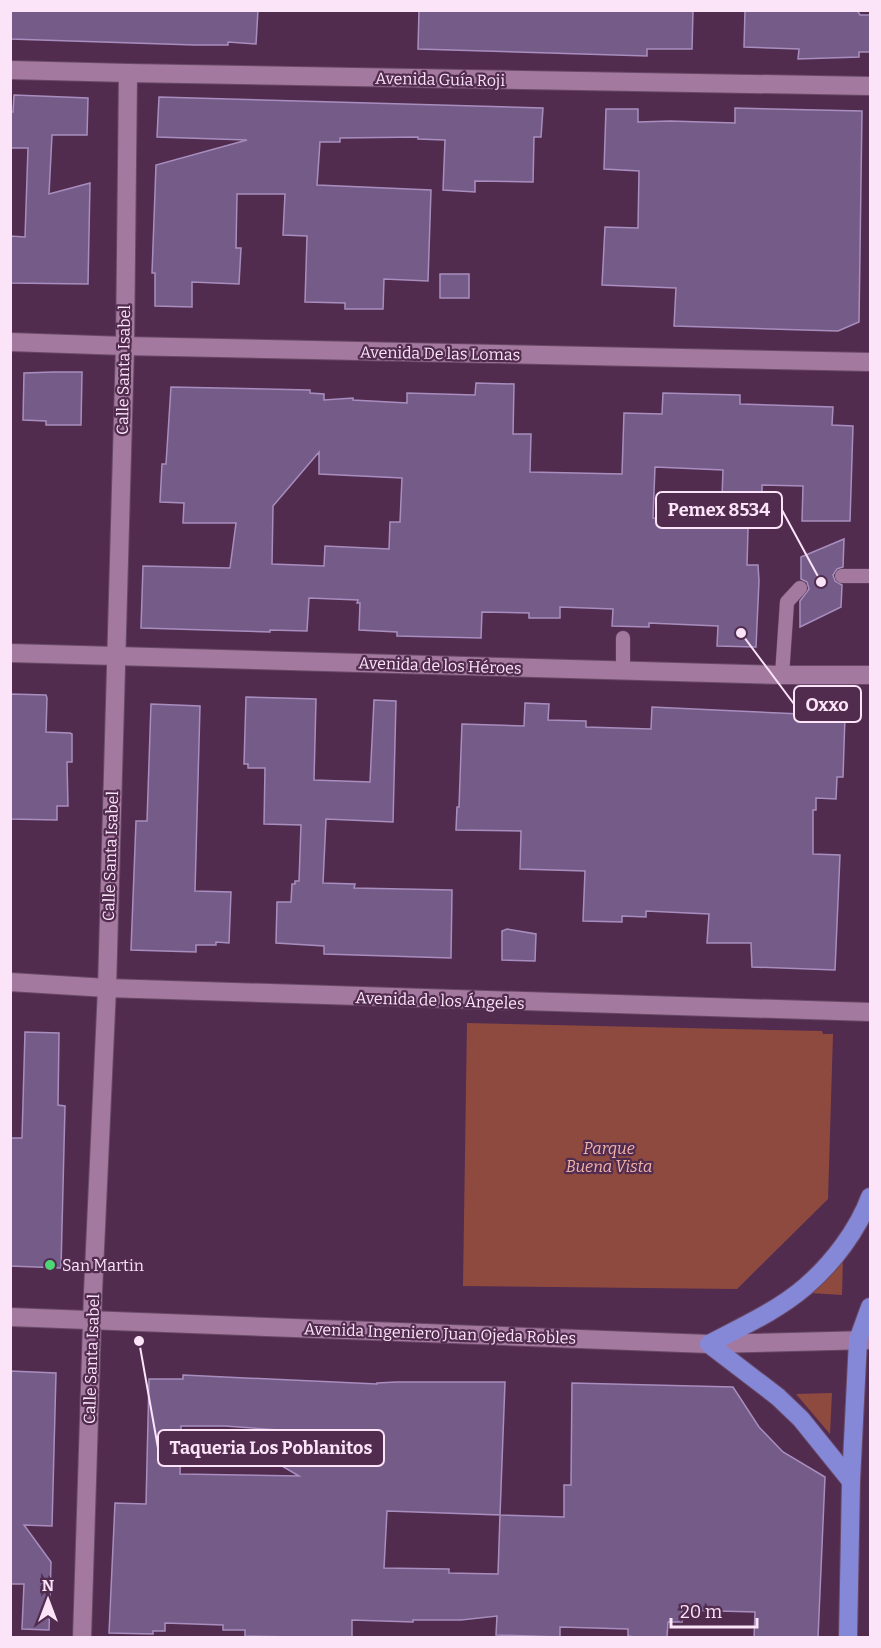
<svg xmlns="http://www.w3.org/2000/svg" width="881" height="1648" font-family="Bitter,serif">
<rect width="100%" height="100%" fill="#522c4f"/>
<g fill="#8f4a40">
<polygon points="467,1023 822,1031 823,1034 833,1034 828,1199 737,1289 463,1286"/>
<polygon points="843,1255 842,1295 810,1293"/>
<polygon points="832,1393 830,1434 796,1394"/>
</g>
<g fill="#745b88" stroke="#a88ebe" stroke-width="1.5" fill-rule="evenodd">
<polygon points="10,10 258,10 256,44 228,42 228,45 195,45 10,39"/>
<polygon points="419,10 693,10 692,49 647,49 647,56 418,49"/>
<polygon points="745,10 857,10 860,15 870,15 870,52 859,52 859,57 798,59 799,49 744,47"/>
<polygon points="14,95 88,98 87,135 52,135 49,194 90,183 88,284 10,283 10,236 25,237 28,148 10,148 10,112 13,112"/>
<polygon points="159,97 543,108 541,137 534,137 533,182 475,181 475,192 443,190 445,140 418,139 418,137 340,138 340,142 320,142 317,185 431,190 428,281 384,279 383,309 345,309 345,303 305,302 307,236 283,235 285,194 237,194 236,248 241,248 239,284 192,282 192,307 155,306 155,273 152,273 156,165 247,140 157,137"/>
<polygon points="735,108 862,111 859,322 838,331 674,326 676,288 602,285 605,227 638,228 639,171 604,169 606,109 638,109 638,122 670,121 735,123"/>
<rect x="440" y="274" width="29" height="24"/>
<polygon points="53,372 82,372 81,425 46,425 46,421 23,420 24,373"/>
<path d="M476,383l38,1 -1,50h18l-1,38 92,2 2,-61 38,1 1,-21 77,2v9l93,3 -1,18 21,1 -3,95h-48l1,-35 -41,-1v10h-13l-2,70h11l1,16 -3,66 -39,-1 1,-20 -69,-3v4l-37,-1 1,-17 -53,-2v11h-31v-5l-47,-1 -1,26 -84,-2v-4l-38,-2 1,-27h-3l1,-3 -49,-2 -2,33 -37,-1v2l-129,-4 2,-62 87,2 6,-45h-53l1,-20 -24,-1 2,-38h4l5,-77 139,3v3l14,1v6l29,-2v2l54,3v-10l68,2zM319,452v22l83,4 -2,44h-10l-1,27 -64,-3 -1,20 -52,-2 1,-58zM655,467l68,3 -2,53 -68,-5z"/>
<polygon points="844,539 843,567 837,569 833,575 835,581 842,585 841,607 800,627 800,601 809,589 807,582 801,579 801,557"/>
<polygon points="10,694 46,695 47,698 46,732 70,733 72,734 72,762 67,762 68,806 57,806 57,820 10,819"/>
<polygon points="246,697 316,699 314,780 370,782 374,700 396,701 393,822 326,819 323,883 355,884 354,888 452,890 451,958 324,954 324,946 276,943 277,902 291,902 292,884 295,884 295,881 299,881 301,825 264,824 265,768 248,768 248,764 244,764"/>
<polygon points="525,703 549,704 548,720 586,721 586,727 651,729 652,707 845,716 843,777 837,777 836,799 816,798 816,810 813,810 813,854 840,855 835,970 752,967 751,943 707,943 709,914 646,911 646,917 622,916 622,922 583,921 585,871 520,869 521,831 456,830 457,807 459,807 462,724 524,726"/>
<polygon points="151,704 200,706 195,891 231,892 229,943 216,942 216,945 196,945 196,952 131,950 136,821 147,821"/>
<polygon points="507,929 536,934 535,961 502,960 502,931"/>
<polygon points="25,1032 59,1033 58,1105 65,1106 61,1268 10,1266 10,1138 22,1138"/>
<polygon points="10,1371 56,1373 52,1526 24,1525 51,1562 49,1630 22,1629 24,1584 10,1584"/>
<path d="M183,1375l194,9v-1l20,-1h108l-5,133 64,2v-32h7l1,-102 161,4 26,40 24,25 42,25 -7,161h-64l1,-26 -73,-2v12h-14l-1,15h-33l-6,-1v-7l-68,-2v10l-64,-2 1,-19 -36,4h-48v2l-61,-2v18l-107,-2v-6h-22v-5l-58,-2v8h-12v3l-44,-1 6,-130 31,1 3,-125h34zM181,1426h44l53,4 -1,33 22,13 -119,-2zM387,1511l113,4 -2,59 -49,-1v-4l-65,-1z"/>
</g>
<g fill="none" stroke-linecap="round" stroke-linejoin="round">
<g stroke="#694967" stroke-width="15">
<g id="service">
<polyline points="842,576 870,576"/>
<polyline points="623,638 623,671"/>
<polyline points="782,675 787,602 800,588"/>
</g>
</g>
<g stroke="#694967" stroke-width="20">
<g id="minor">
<polyline points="10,70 128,73"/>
<polyline points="10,342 125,346"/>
<polyline points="10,653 782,675 870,675"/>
<polyline points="10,982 107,988"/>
</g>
</g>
<g stroke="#694967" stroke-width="20">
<g id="tertiary">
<polyline points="125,346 870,362"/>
<polyline points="107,988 870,1012"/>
<polyline points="82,1638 93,1292 107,988 125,346 128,73 870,86"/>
</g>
</g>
<g stroke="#694967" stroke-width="20">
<polyline id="secondary" points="10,1317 709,1344 870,1340"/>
</g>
<g stroke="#694967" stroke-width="20">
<g id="primary">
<path d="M851,1481l-50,-62 -23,-22 -69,-53c32,-17 68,-33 96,-57 27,-23 53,-57 65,-90"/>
<polyline points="848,1638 851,1481 858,1340 870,1307"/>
</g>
</g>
<use href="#service" stroke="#a479a0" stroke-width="14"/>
<use href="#minor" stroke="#a479a0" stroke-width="18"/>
<use href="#tertiary" stroke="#a479a0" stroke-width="18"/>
<use href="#secondary" stroke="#a479a0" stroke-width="18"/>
<use href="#primary" stroke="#8587d7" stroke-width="18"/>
</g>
<circle fill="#4ed675" stroke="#522c4f" stroke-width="2" cx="50" cy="1265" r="6"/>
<g text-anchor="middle" stroke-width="4.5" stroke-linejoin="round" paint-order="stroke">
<g font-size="16" fill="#fbe3f8" stroke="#522c4f">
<text transform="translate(440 79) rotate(1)" y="6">Avenida Guía Roji</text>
<text transform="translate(440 353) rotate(1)" y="6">Avenida De las Lomas</text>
<text transform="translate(123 370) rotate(-89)" y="6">Calle Santa Isabel</text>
<text transform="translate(440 665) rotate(2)" y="6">Avenida de los Héroes</text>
<text transform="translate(110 856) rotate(-88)" y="6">Calle Santa Isabel</text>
<text transform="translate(440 1000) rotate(2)" y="6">Avenida de los Ángeles</text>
<text transform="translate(440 1333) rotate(2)" y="6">Avenida Ingeniero Juan Ojeda Robles</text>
<text transform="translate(91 1359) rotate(-88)" y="6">Calle Santa Isabel</text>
</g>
<g font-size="16" font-style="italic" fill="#f0b3a9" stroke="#522c4f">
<text x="609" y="1154">Parque<tspan x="609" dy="18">Buena Vista</tspan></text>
</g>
<g font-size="16" fill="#fbe3f8" stroke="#522c4f" text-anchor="start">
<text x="62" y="1271">San Martin</text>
</g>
</g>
<path fill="none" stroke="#fbe3f8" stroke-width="2" d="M821 582L782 510M741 633L794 704M139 1341L158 1448"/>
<g fill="#fbe3f8" stroke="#522c4f" stroke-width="2">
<circle cx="821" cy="582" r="6"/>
<circle cx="741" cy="633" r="6"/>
<circle cx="139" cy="1341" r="6"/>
</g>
<g fill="#522c4f" stroke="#fbe3f8" stroke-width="2">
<rect x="656" y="492" width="126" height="36" rx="6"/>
<rect x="794" y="686" width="67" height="36" rx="6"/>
<rect x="158" y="1430" width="226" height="36" rx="6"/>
</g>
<g font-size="18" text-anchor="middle" font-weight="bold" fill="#fbe3f8">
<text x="719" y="516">Pemex 8534</text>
<text x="827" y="711">Oxxo</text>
<text x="271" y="1454">Taqueria Los Poblanitos</text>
</g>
<rect width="881" height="1648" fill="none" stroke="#fbe3f8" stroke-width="24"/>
<g transform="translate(48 1600)" stroke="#522c4f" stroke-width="4.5" paint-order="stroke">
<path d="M0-4.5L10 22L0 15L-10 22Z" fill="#fbe3f8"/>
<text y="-9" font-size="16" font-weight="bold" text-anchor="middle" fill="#fbe3f8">N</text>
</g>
<path d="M671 1618v9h86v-9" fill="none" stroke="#fbe3f8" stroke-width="3"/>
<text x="680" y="1618" font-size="18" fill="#fbe3f8" stroke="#522c4f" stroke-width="4.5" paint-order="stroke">20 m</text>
</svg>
